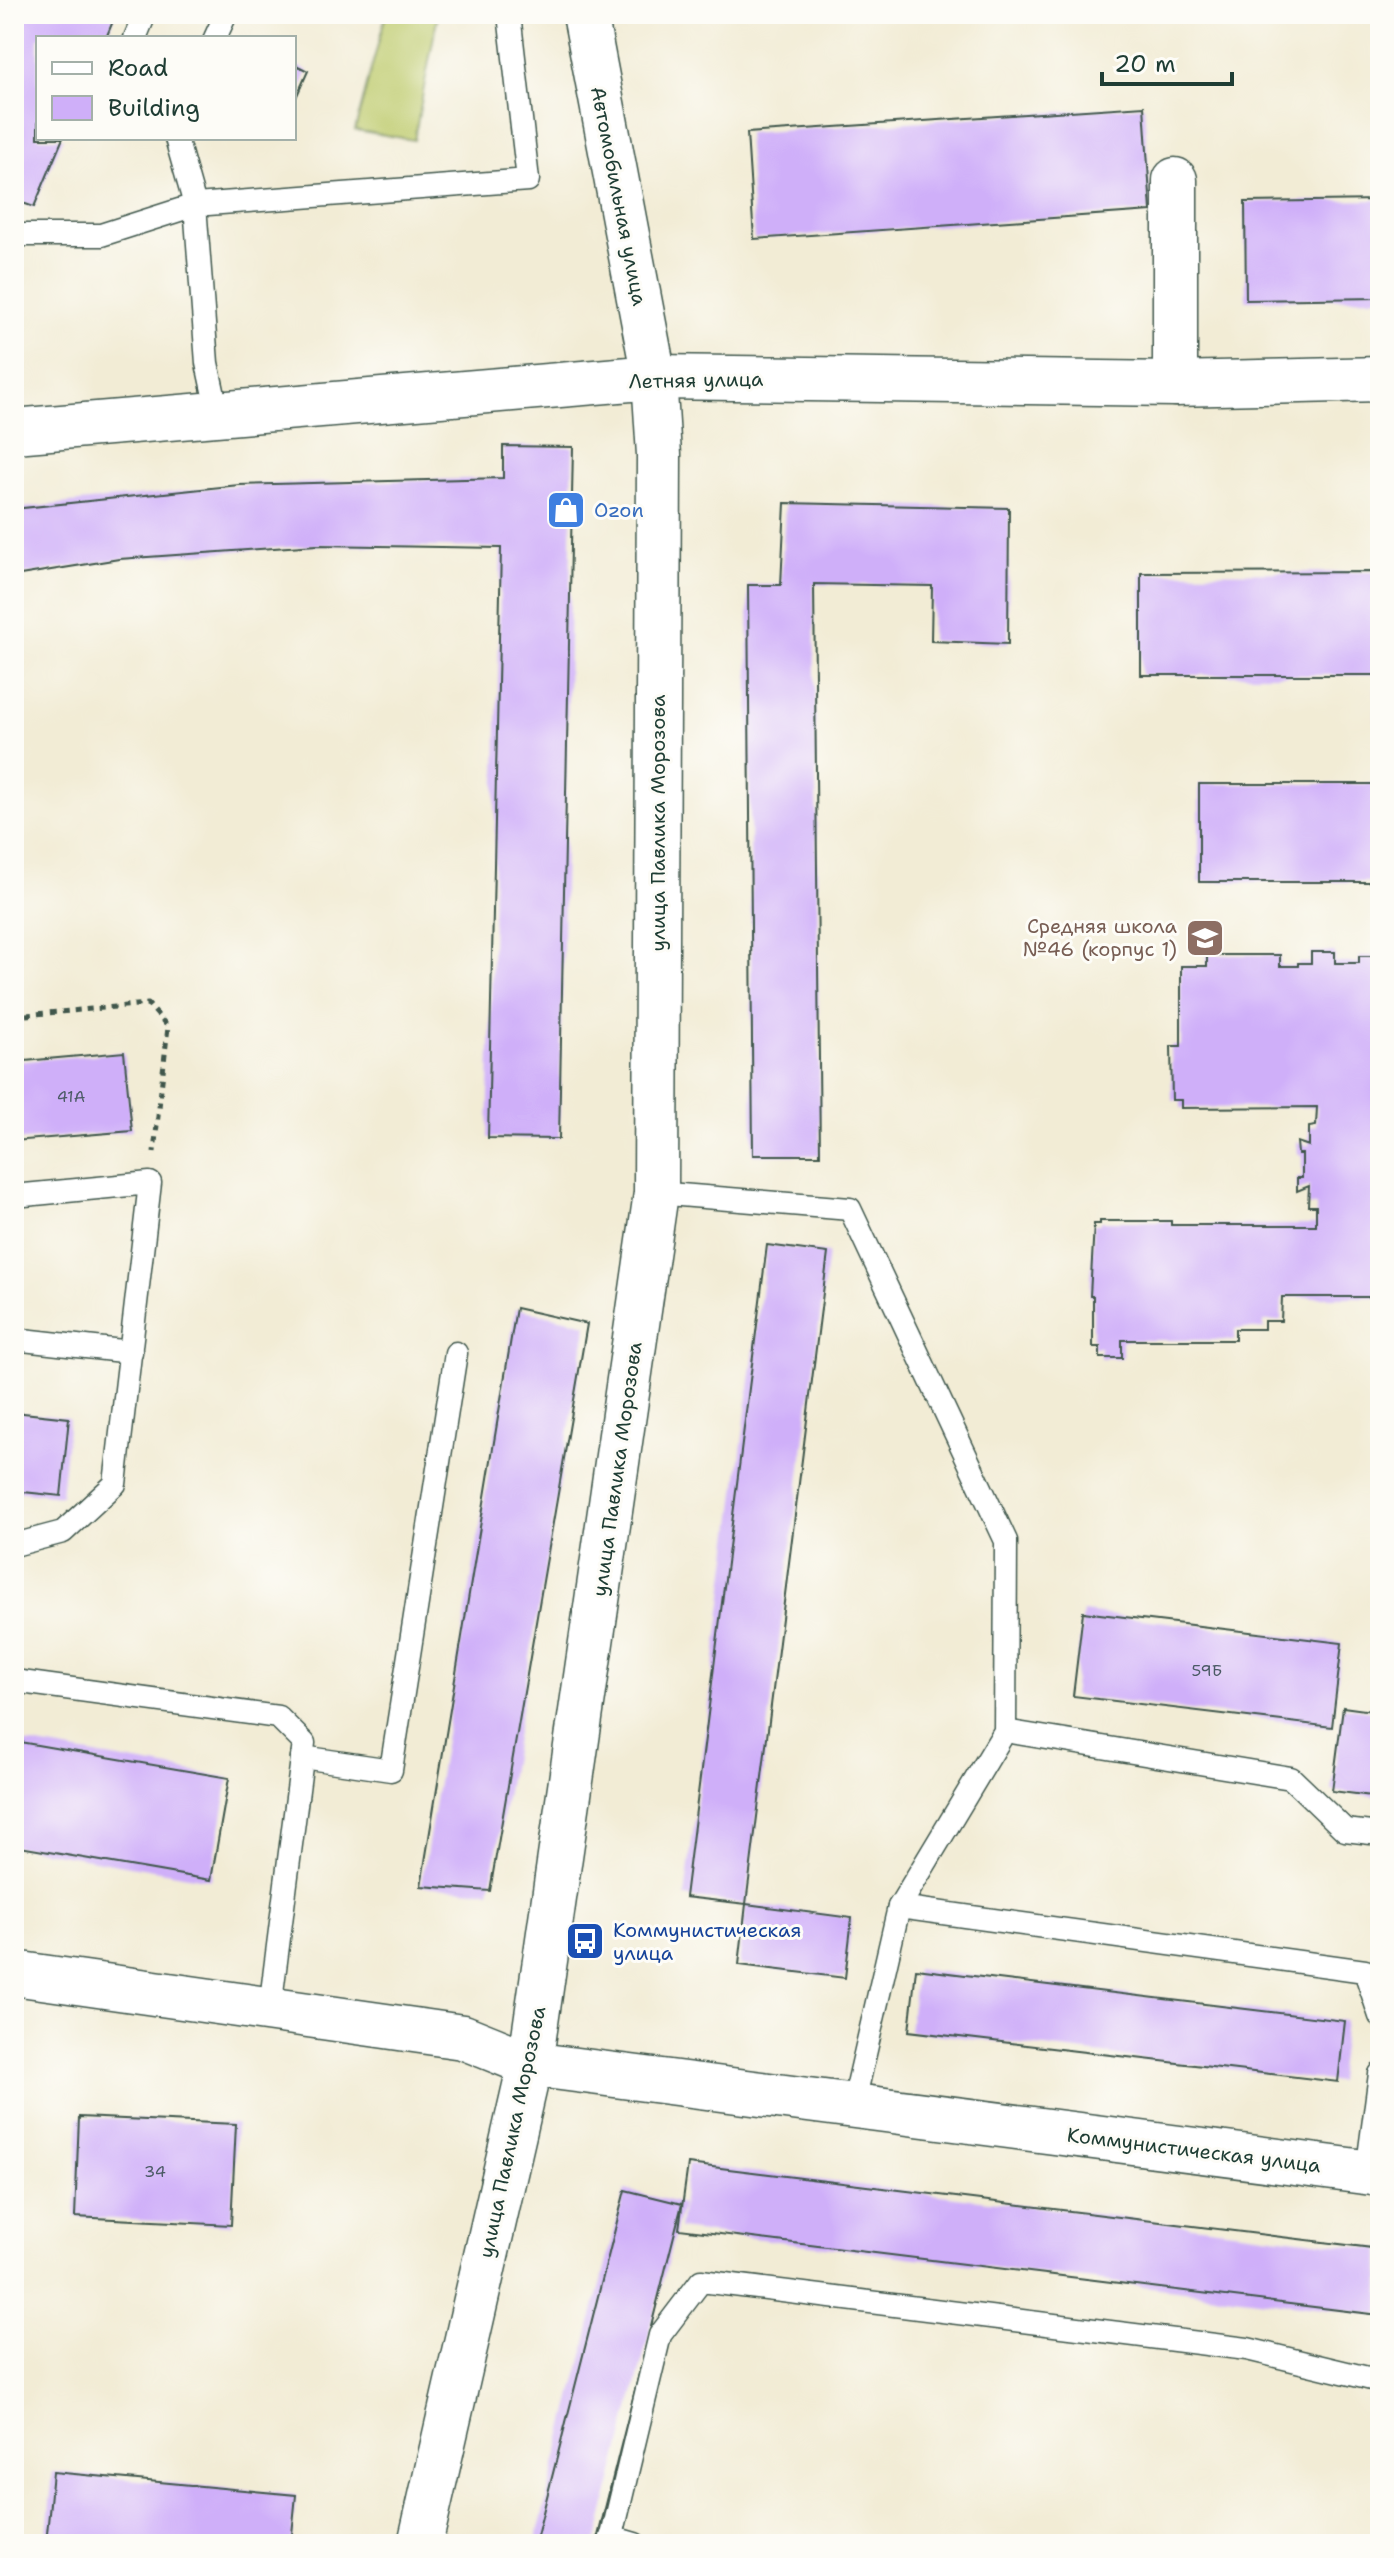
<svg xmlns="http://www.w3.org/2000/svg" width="1394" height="2558" font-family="'Shantell Sans',sans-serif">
<rect width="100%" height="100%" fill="#fdfcf7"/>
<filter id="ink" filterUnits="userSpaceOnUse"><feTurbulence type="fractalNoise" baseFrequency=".0125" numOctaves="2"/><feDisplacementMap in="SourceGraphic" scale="16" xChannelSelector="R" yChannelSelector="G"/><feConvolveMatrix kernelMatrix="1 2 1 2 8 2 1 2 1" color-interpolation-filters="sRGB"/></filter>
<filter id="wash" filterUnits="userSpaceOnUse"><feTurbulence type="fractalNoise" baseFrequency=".006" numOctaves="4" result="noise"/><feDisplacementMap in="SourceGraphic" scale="32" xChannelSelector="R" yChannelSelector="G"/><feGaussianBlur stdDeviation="1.8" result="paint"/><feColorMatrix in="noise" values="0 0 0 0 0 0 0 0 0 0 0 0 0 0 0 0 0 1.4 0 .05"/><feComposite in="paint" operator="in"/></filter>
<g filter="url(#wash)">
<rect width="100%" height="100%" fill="#f2ecd5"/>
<polygon fill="#becb6d" stroke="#6e8450" stroke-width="2" points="386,14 438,14 414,140 355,130"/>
<g id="blocks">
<g fill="#cfaff9">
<polygon points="14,14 116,14 106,38 38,38 38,138 63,138 34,207 14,200"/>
<polygon points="294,64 308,71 294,102"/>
<polygon points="1144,106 1151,211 754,239 747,133"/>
<polygon points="1380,200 1380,298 1246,300 1245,202"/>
<polygon points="503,446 573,447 559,1139 488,1138 501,548 317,545 119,559 14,576 14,509 239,485 503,478"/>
<polygon points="785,503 1009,508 1008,644 931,641 932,586 814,584 820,1155 753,1155 748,585 781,585"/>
<polygon points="1380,572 1380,882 1199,882 1199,784 1375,784 1375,675 1141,675 1141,573"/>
<polygon points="1311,952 1335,952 1335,963 1359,963 1359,956 1380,956 1380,1297 1282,1297 1281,1321 1264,1321 1264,1329 1235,1329 1235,1340 1122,1340 1122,1358 1100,1358 1100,1347 1093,1347 1093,1296 1090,1296 1094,1224 1100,1224 1100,1221 1171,1221 1171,1225 1316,1225 1316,1206 1308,1206 1309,1186 1297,1191 1297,1178 1302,1178 1302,1154 1298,1154 1297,1142 1309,1146 1309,1127 1316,1126 1317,1107 1181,1108 1181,1100 1172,1100 1171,1046 1181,1046 1181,966 1207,966 1207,955 1280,955 1280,966 1298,966 1298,963 1311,963"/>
<polygon points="124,1052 132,1131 14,1141 14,1062"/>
<polygon points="767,1245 828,1253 746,1904 685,1897"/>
<polygon points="516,1308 587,1324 490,1891 421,1886"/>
<polygon points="14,1412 69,1418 61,1496 14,1491"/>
<polygon points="1083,1612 1342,1643 1332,1727 1073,1696"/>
<polygon points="1343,1707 1380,1712 1380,1797 1332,1791"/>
<polygon points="14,1741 229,1778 211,1880 14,1846"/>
<polygon points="746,1904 852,1918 845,1978 739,1965"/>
<polygon points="916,1969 1345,2021 1338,2082 909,2031"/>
<polygon points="79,2117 236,2124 231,2225 75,2217"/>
<polygon points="688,2164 1380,2249 1380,2315 679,2229"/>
<polygon points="625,2190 682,2204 596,2544 535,2544"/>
<polygon points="53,2472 296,2495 291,2544 46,2544"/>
</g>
</g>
</g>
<g filter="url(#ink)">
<use href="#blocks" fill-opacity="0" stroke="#3f574c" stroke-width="2"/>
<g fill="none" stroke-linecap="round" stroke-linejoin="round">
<g stroke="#3f574c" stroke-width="25">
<g id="service">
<polyline points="135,38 145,14"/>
<polyline points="215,38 226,14"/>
<polyline points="176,138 195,205 528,180 509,14"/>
<polyline points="14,235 101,235 195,205 207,363 218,414"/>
<polyline points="656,1193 850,1209 1006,1541 1005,1731 899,1907 853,2106"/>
<polyline points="14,1196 150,1183 115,1484 63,1532 14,1545"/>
<polyline points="14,1339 131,1352"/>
<polyline points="14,1681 278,1717 304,1743 270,2008"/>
<polyline points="1005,1731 1291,1778 1345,1830 1380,1834"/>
<polyline points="302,1757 391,1770 456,1353"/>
<polyline points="899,1907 1365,1971 1380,2016"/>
<polyline points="1367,2172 1380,2074"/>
<polyline points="611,2537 635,2544"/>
<polyline points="610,2544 660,2335 701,2281 1247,2349 1380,2381"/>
</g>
</g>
<g stroke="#3f574c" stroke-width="47">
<polyline id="minor" points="1175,384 1175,180"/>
</g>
<g stroke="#3f574c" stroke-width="47">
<g id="tertiary">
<polyline points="14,431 654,377 1175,384 1380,379"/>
<polyline points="530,2064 1380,2174"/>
<polyline points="420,2544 530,2064 656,1193 659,455 654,377 585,14"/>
</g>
</g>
<g stroke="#3f574c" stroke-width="47">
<polyline id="secondary" points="14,1973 463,2037 530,2064"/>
</g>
<polyline stroke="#3f574c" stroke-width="5" stroke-dasharray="6 6" stroke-linecap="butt" points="14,1016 148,1004 168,1027 154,1152"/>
<use href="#service" stroke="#fff" stroke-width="22"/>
<use href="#minor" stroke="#fff" stroke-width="44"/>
<use href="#tertiary" stroke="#fff" stroke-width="44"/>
<use href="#secondary" stroke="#fff" stroke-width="44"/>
</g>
</g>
<defs>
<g id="shop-square" transform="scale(2)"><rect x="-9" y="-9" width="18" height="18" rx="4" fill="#3f7fe0" stroke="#fdfcf7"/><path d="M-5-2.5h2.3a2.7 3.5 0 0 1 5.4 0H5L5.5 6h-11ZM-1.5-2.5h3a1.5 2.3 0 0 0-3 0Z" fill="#fff"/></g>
<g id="school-square" transform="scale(2)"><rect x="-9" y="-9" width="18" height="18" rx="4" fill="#8d6e63" stroke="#fdfcf7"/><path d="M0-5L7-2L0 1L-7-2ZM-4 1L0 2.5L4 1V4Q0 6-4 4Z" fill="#fff"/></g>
<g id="bus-square" transform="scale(2)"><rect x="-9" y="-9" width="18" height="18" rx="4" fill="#1a4fb4" stroke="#fdfcf7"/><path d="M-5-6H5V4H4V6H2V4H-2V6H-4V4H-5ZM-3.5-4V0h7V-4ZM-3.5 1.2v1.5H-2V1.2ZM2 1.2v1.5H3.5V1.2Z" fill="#fff"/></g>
</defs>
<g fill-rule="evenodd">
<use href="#shop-square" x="566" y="510"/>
<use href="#school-square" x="1205" y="938"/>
<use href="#bus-square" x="585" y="1941"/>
</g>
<g text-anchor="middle" stroke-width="6" stroke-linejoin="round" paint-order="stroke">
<g font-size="16" fill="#4b5a65">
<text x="71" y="1102">41А</text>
<text x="1207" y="1676">59Б</text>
<text x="155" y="2177">34</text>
</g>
<g font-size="20" fill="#1f3d34" stroke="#fdfcf7">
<text transform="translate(619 196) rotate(79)" y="7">Автомобильная улица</text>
<text transform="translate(696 380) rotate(-1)" y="7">Летняя улица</text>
<text transform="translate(658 823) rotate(-90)" y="7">улица Павлика Морозова</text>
<text transform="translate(617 1469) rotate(-82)" y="7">улица Павлика Морозова</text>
<text transform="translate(512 2132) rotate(-78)" y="7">улица Павлика Морозова</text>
<text transform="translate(1194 2150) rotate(7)" y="7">Коммунистическая улица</text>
</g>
<g font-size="20" fill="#366cbe" stroke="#fdfcf7" text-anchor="start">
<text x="594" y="517">Ozon</text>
</g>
<g font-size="20" fill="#785e54" stroke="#fdfcf7" text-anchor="end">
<text x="1177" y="933">Средняя школа<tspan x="1177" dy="23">№46 (корпус 1)</tspan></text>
</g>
<g font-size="20" fill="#164399" stroke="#fdfcf7" text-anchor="start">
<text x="613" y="1937">Коммунистическая<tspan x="613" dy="23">улица</tspan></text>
</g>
</g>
<rect width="1394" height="2558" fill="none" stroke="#fdfcf7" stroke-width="48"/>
<rect x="36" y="36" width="260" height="104" fill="#fdfcf7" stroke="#a4b0a9" stroke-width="2"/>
<rect x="52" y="62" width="40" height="12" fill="#ffffff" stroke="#a4b0a9" stroke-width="2"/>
<text x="108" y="76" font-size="24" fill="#1f3d34">Road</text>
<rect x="52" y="96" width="40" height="24" fill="#cfaff9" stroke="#a4b0a9" stroke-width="2"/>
<text x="108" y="116" font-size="24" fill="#1f3d34">Building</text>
<path d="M1102 72v12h130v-12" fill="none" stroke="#1f3d34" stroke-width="4"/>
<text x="1114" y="72" font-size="24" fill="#1f3d34" stroke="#fdfcf7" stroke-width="6" paint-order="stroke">20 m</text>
</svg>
